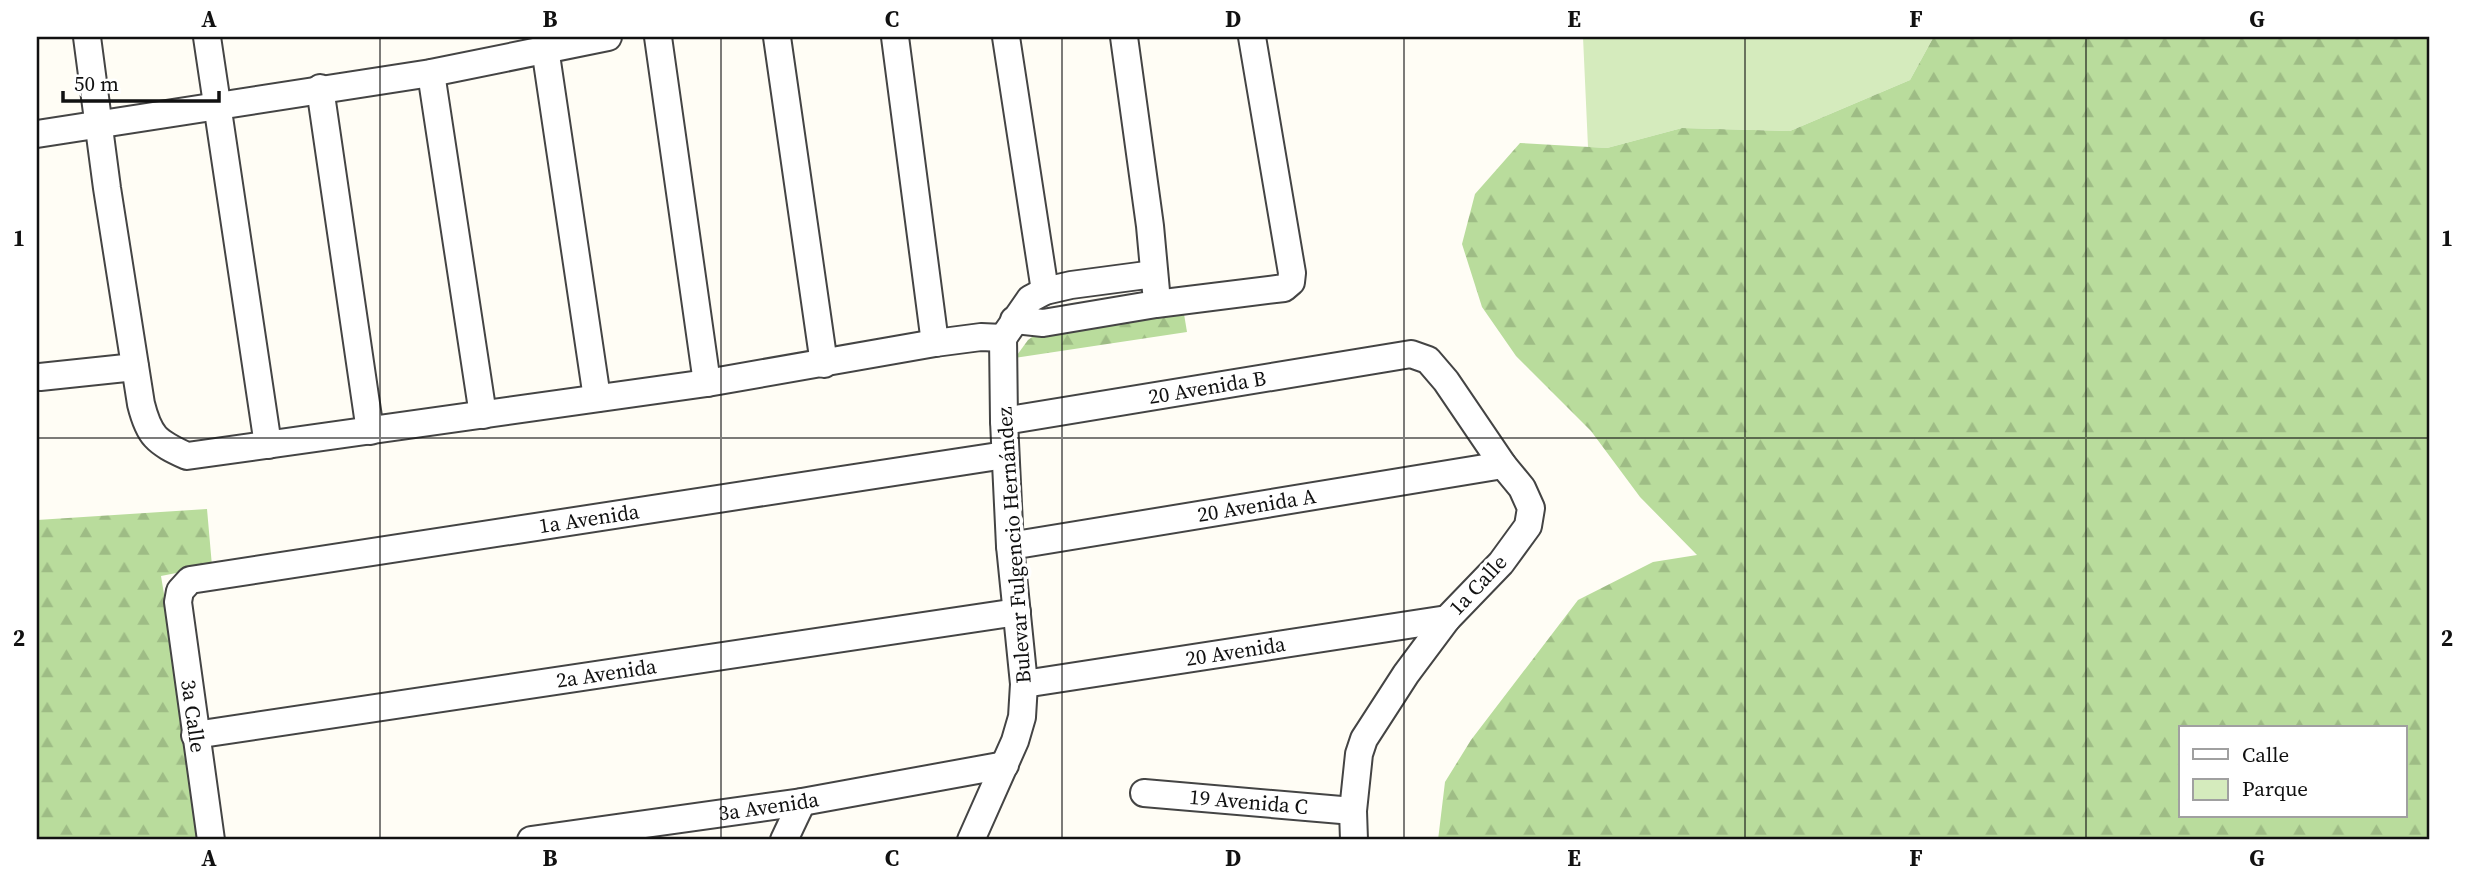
<svg xmlns="http://www.w3.org/2000/svg" width="2466" height="877" font-family="'Source Serif 4',serif">
<defs>
<pattern id="forest-firs" width="22" height="20" patternUnits="userSpaceOnUse" patternTransform="scale(1.75)"><rect width="22" height="20" fill="#b9dc9c"/><path d="M5 1l3.5 6h-7zM16 11l3.5 6h-7z" fill="#9ebc85"/></pattern>
</defs>
<rect width="100%" height="100%" fill="#fffdf5"/>
<polygon fill="#d5ebbd" points="1583,37 1930,37 1933,38 1910,80 1790,131 1682,128 1607,148 1588,147"/>
<g fill="url(#forest-firs)" fill-rule="evenodd">
<path d="M1930,37h499v803h-991l7,-58 26,-42 107,-140 75,-38 44,-7 -57,-58 -49,-66 -75,-75 -34,-49 -20,-63 13,-50 45,-51 87,5 75,-20 108,3 120,-51 23,-42zM2181,728h224v88h-224z"/>
<polygon points="1183,308 1187,332 1015,358 1028,340 1046,327"/>
<polygon points="207,509 212,566 161,576 205,840 37,840 37,520"/>
</g>
<g fill="none" stroke-linecap="round" stroke-linejoin="round">
<g stroke="#444" stroke-width="30">
<g id="minor">
<path d="M87,37l20,151 34,216c8,32 15,38 46,52l520,-73 228,-40 46,-6 22,1"/>
<polyline points="207,37 268,445"/>
<polyline points="658,37 707,383"/>
<polyline points="777,37 824,364"/>
<polyline points="895,37 935,343"/>
<polyline points="1006,37 1045,291"/>
<polyline points="1124,37 1150,226 1156,291"/>
<polyline points="545,48 597,398"/>
<polyline points="431,73 483,415"/>
<polyline points="320,88 370,431"/>
<polyline points="37,134 431,73 608,37"/>
<polyline points="1014,320 1043,323 1156,304 1284,288 1291,282 1292,273 1252,37"/>
<polyline points="40,377 135,367"/>
<path id="s1" d="M1004,421l407,-67 17,6 18,21 57,84 19,23 9,20 -3,18 -27,37 -54,56 -41,55 -42,65 -5,15 -6,57 1,29"/>
<path id="s2" d="M1010,546l493,-81"/>
<path id="s3" d="M1024,684l423,-65"/>
<path id="s4" d="M195,735l822,-123"/>
<path id="s5" d="M1144,793l209,18"/>
<path id="s6" d="M211,840l-33,-238 2,-11 10,-11 815,-125"/>
<path id="s7" d="M531,840l271,-38 203,-37"/>
<polyline points="784,840 802,802"/>
<polyline points="971,840 1015,741 1022,717 1024,684 1010,546 1004,421 1003,338 1030,299 1045,291 1071,285 1154,274"/>
</g>
</g>
<use href="#minor" stroke="#fff" stroke-width="26"/>
</g>
<path fill="none" stroke="#111" stroke-width="2" stroke-opacity="0.55" d="M380,37v803M721,37v803M1062,37v803M1404,37v803M1745,37v803M2086,37v803M37,438h2392"/>
<g text-anchor="middle" stroke-width="7" stroke-linejoin="round" paint-order="stroke">
<g font-size="21" fill="#111" stroke="#fff">
<text dy="7" stroke="none"><textPath href="#s1" startOffset="206">20 Avenida B</textPath></text>
<text dy="7" stroke="none"><textPath href="#s2" startOffset="250">20 Avenida A</textPath></text>
<text dy="7" stroke="none"><textPath href="#s6" startOffset="670">1a Avenida</textPath></text>
<text transform="translate(1014 545) rotate(-94)" y="7">Bulevar Fulgencio Hernández</text>
<text transform="translate(1478 585) rotate(-47)" y="7">1a Calle</text>
<text dy="7" stroke="none"><textPath href="#s3" startOffset="214">20 Avenida</textPath></text>
<text dy="7" stroke="none"><textPath href="#s4" startOffset="416">2a Avenida</textPath></text>
<text transform="translate(193 716) rotate(82)" y="7">3a Calle</text>
<text dy="7" stroke="none"><textPath href="#s5" startOffset="105">19 Avenida C</textPath></text>
<text dy="7" stroke="none"><textPath href="#s7" startOffset="240">3a Avenida</textPath></text>
</g>
</g>
<rect width="2466" height="877" fill="none" stroke="#ffffff" stroke-width="77"/>
<rect x="2179" y="726" width="228" height="91" fill="#ffffff" stroke="#a0a0a0" stroke-width="2"/>
<rect x="2193" y="749" width="35" height="10" fill="#ffffff" stroke="#a0a0a0" stroke-width="2"/>
<text x="2242" y="762" font-size="21" fill="#111111">Calle</text>
<rect x="2193" y="779" width="35" height="21" fill="#d5ebbd" stroke="#a0a0a0" stroke-width="2"/>
<text x="2242" y="796" font-size="21" fill="#111111">Parque</text>
<path d="M63 91v10h156v-10" fill="none" stroke="#111111" stroke-width="3.5"/>
<text x="74" y="91" font-size="21" fill="#111111" stroke="#ffffff" stroke-width="5" paint-order="stroke">50 m</text>
<rect x="38" y="38" width="2390" height="800" fill="none" stroke="#111" stroke-width="2.5"/>
<g font-size="23" text-anchor="middle" font-weight="bold" fill="#111">
<text x="209" y="27">A</text>
<text x="550" y="27">B</text>
<text x="892" y="27">C</text>
<text x="1233" y="27">D</text>
<text x="1574" y="27">E</text>
<text x="1916" y="27">F</text>
<text x="2257" y="27">G</text>
<text x="19" y="246">1</text>
<text x="2447" y="246">1</text>
<text x="19" y="646">2</text>
<text x="2447" y="646">2</text>
<text x="209" y="866">A</text>
<text x="550" y="866">B</text>
<text x="892" y="866">C</text>
<text x="1233" y="866">D</text>
<text x="1574" y="866">E</text>
<text x="1916" y="866">F</text>
<text x="2257" y="866">G</text>
</g>
</svg>
